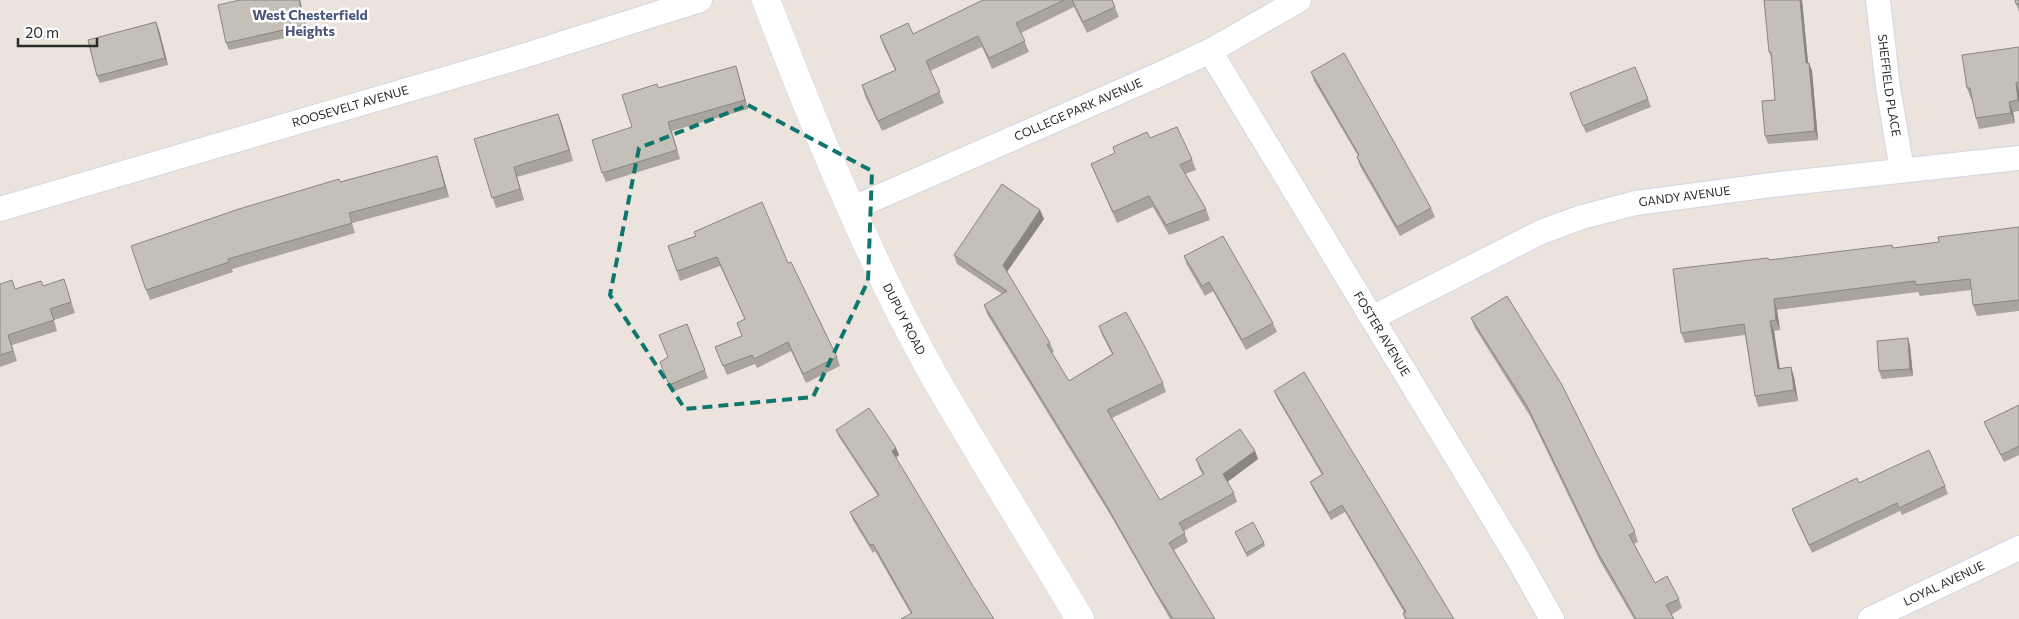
<svg xmlns="http://www.w3.org/2000/svg" width="2019" height="619" font-family="Commissioner,sans-serif">
<rect width="100%" height="100%" fill="#ece4dc"/>
<g fill="none" stroke-linecap="round" stroke-linejoin="round">
<g stroke="#d1d6e3" stroke-width="26">
<g id="street">
<path id="s1" d="M1878,0l10,87 14,83"/>
<path id="s2" d="M1210,51l307,506 35,62"/>
<path id="s3" d="M0,209l520,-152 180,-57"/>
<path id="s4" d="M851,209l307,-134 52,-24 89,-51"/>
<path id="s5" d="M1372,318l169,-86 41,-15 54,-14 144,-19 239,-26"/>
<path id="s6" d="M1870,619l149,-71"/>
</g>
</g>
<g stroke="#d1d6e3" stroke-width="29">
<g id="secondary">
<path id="s7" d="M766,0c49,128 101,256 168,376 47,82 98,162 146,243"/>
</g>
</g>
<use href="#street" stroke="#fff" stroke-width="24"/>
<use href="#secondary" stroke="#fff" stroke-width="28"/>
</g>
<g fill="#a9a49d">
<polygon points="240,0 300,0 308,33 229,50 226,43"/>
<polygon points="983,0 1112,0 1119,17 1087,33 1074,7 1021,33 1029,52 992,69 982,47 930,71 944,103 882,131 865,96 862,85 895,70 884,47 880,36 913,34"/>
<polygon points="1802,0 1808,63 1812,71 1818,140 1768,144 1765,136 1775,100 1772,60 1769,52"/>
<polygon points="2019,0 2019,12 2016,4"/>
<polygon points="159,30 168,65 100,83 97,76"/>
<polygon points="2019,47 2019,111 2013,112 2015,123 1979,129 1976,118 1972,99 1971,99 1967,88"/>
<polygon points="1311,72 1431,208 1435,217 1400,236 1360,166 1357,157 1358,156 1314,81"/>
<polygon points="739,76 748,109 672,131 680,159 606,182 602,173 658,88"/>
<polygon points="1648,99 1651,107 1586,133 1573,101"/>
<polygon points="558,114 573,161 517,177 524,200 496,208 474,139"/>
<polygon points="1150,138 1192,159 1196,170 1185,174 1206,209 1210,220 1169,235 1153,207 1117,223 1095,174 1091,164"/>
<polygon points="437,156 440,166 449,197 352,223 355,233 232,269 233,272 150,300 146,290"/>
<polygon points="1040,210 1044,219 1007,272 1050,343 1054,352 1052,353 1069,381 1112,354 1102,335 1099,326 1163,383 1166,392 1112,418 1160,500 1203,475 1199,468 1196,459 1255,451 1258,459 1227,482 1234,493 1237,502 1184,531 1188,542 1174,550 1215,619 1170,619 1111,516 987,314 984,305 1002,294 957,264 954,255"/>
<polygon points="2019,227 2019,311 1977,316 1973,305 1971,290 1920,296 1918,292 1777,310 1780,330 1774,331 1780,368 1791,367 1794,377 1798,401 1758,407 1755,396 1745,335 1685,343 1681,333 1892,245 1893,248 1939,242"/>
<polygon points="668,246 788,263 837,357 840,366 806,383 791,351 757,368 755,364 727,375 715,347 742,336 737,323 745,319 720,266 680,281"/>
<polygon points="1184,256 1273,323 1277,332 1246,350 1213,291 1205,296 1187,265"/>
<polygon points="64,279 75,313 54,320 57,331 12,345 17,361 0,367 0,284 16,289 43,286"/>
<polygon points="1471,318 1635,532 1638,542 1634,544 1655,583 1679,599 1682,608 1671,615 1674,619 1634,619 1600,561 1530,416 1475,328"/>
<polygon points="687,324 708,378 672,392 663,369 668,358"/>
<polygon points="1908,338 1910,346 1913,376 1882,379 1879,371"/>
<polygon points="1274,391 1454,619 1405,619 1403,613 1404,612 1345,512 1331,520 1313,489 1310,482 1322,475 1277,398"/>
<polygon points="2019,405 2019,455 2004,462 1987,429 1984,422"/>
<polygon points="836,430 896,448 899,455 896,458 973,586 911,614 875,551 873,553 853,520 850,512 878,496 839,437"/>
<polygon points="1859,483 1945,486 1948,494 1902,515 1900,511 1812,553 1795,517 1792,509"/>
<polygon points="1235,532 1264,543 1265,546 1247,557"/>
</g>
<g fill="#898680">
<polygon points="299,0 300,0 308,33 305,25"/>
<polygon points="1800,0 1802,0 1809,72 1806,63"/>
<polygon points="156,22 159,30 168,65 165,58"/>
<polygon points="1809,63 1812,71 1818,140 1815,131"/>
<polygon points="736,66 739,76 748,109 745,100"/>
<polygon points="2016,83 2019,91 2019,102 2018,100"/>
<polygon points="2009,102 2013,112 2015,123 2011,113"/>
<polygon points="558,114 562,124 573,161 569,150"/>
<polygon points="437,156 440,166 449,197 445,187"/>
<polygon points="514,167 517,177 524,200 520,189"/>
<polygon points="1040,210 1044,219 1006,273 1003,265"/>
<polygon points="1774,299 1777,310 1780,330 1776,320"/>
<polygon points="1770,321 1774,331 1781,379 1778,369"/>
<polygon points="1908,338 1910,346 1913,376 1910,369"/>
<polygon points="1791,367 1794,377 1798,401 1794,390"/>
<polygon points="896,448 899,455 894,458 892,451"/>
<polygon points="1255,451 1258,459 1226,483 1223,474"/>
</g>
<g fill="#c4bfb7" stroke="#898680">
<polygon points="240,0 299,0 305,25 226,43 218,5"/>
<polygon points="983,0 1064,0 1016,23 1025,41 989,58 978,36 926,61 940,92 878,121 862,85 896,70 880,36 908,23 913,34"/>
<polygon points="1072,0 1112,0 1115,7 1083,22"/>
<polygon points="1764,0 1800,0 1806,63 1809,63 1815,131 1765,136 1762,101 1775,100 1771,52 1769,52"/>
<polygon points="2015,0 2019,0 2019,4 2016,4"/>
<polygon points="156,22 165,58 97,76 88,40"/>
<polygon points="2019,47 2019,82 2016,83 2018,100 2009,102 2011,113 1976,118 1970,88 1967,88 1962,55"/>
<polygon points="1344,53 1431,208 1397,227 1357,157 1359,155 1311,72"/>
<polygon points="736,66 745,100 668,122 677,150 602,173 592,140 632,127 622,95 657,84 658,88"/>
<polygon points="1635,67 1648,99 1583,126 1570,93"/>
<polygon points="558,114 569,150 514,167 520,189 492,198 474,139"/>
<polygon points="1177,127 1192,159 1180,165 1206,209 1166,225 1149,196 1113,212 1091,164 1115,153 1113,147 1147,132 1150,138"/>
<polygon points="437,156 445,187 349,213 352,223 228,259 229,262 146,290 131,246 239,209 339,179 340,182"/>
<polygon points="1002,184 1040,210 1003,265 1050,343 1047,345 1069,381 1113,354 1099,326 1126,312 1144,345 1163,383 1107,410 1160,500 1204,474 1196,459 1240,429 1255,451 1223,474 1234,493 1179,523 1185,533 1169,543 1215,619 1173,619 1154,589 1108,508 984,305 1007,291 954,255"/>
<polygon points="762,202 788,263 791,262 837,357 803,374 788,342 754,359 752,355 723,366 715,347 742,336 737,323 745,319 717,257 677,271 668,246 696,236 694,232"/>
<polygon points="2019,227 2019,300 1973,305 1970,279 1916,285 1915,281 1774,299 1776,320 1770,321 1778,369 1791,367 1794,390 1755,396 1744,324 1681,333 1673,269 1768,258 1769,260 1892,245 1893,248 1939,242 1938,237"/>
<polygon points="1223,236 1273,323 1242,340 1209,282 1202,286 1184,256"/>
<polygon points="64,279 71,302 50,309 54,320 8,335 13,351 0,355 0,284 12,280 15,289 41,281 43,286"/>
<polygon points="1507,296 1562,385 1635,532 1629,535 1655,583 1667,576 1679,599 1666,605 1674,619 1636,619 1597,551 1527,406 1471,318"/>
<polygon points="687,324 705,370 669,385 660,362 668,357 659,335"/>
<polygon points="1908,338 1910,369 1879,371 1877,341"/>
<polygon points="1304,372 1454,619 1406,619 1403,613 1406,612 1342,505 1329,513 1310,482 1323,474 1274,391"/>
<polygon points="2019,405 2019,446 2001,455 1984,422"/>
<polygon points="869,408 896,448 892,451 973,586 994,619 901,619 912,613 873,544 870,545 850,512 879,495 836,430"/>
<polygon points="1929,450 1945,486 1899,508 1897,503 1809,545 1792,509 1857,478 1859,483"/>
<polygon points="1253,522 1264,543 1246,553 1235,532"/>
</g>
<path fill="none" stroke="#0f766e" stroke-width="4" stroke-dasharray="10 6" stroke-linejoin="round" d="M748,105l124,66 -4,110 -55,116 -128,12 -75,-114 29,-147z"/>
<g text-anchor="middle" stroke-width="5" stroke-linejoin="round" paint-order="stroke">
<g font-size="12" fill="#2a2a2a" stroke="#fff">
<text dy="4" stroke="none"><textPath href="#s1" startOffset="86">SHEFFIELD PLACE</textPath></text>
<text dy="4" stroke="none"><textPath href="#s3" startOffset="365">ROOSEVELT AVENUE</textPath></text>
<text dy="4" stroke="none"><textPath href="#s4" startOffset="248">COLLEGE PARK AVENUE</textPath></text>
<text dy="4" stroke="none"><textPath href="#s5" startOffset="338">GANDY AVENUE</textPath></text>
<text dy="4" stroke="none"><textPath href="#s7" startOffset="348">DUPUY ROAD</textPath></text>
<text dy="4" stroke="none"><textPath href="#s2" startOffset="331">FOSTER AVENUE</textPath></text>
<text dy="4" stroke="none"><textPath href="#s6" startOffset="82">LOYAL AVENUE</textPath></text>
</g>
<g font-size="14" font-weight="bold" fill="#4a567b" stroke="#fff">
<text x="310" y="20">West Chesterfield<tspan x="310" dy="16">Heights</tspan></text>
</g>
</g>
<path d="M18 38v8h79v-8" fill="none" stroke="#2a2a2a" stroke-width="2.5"/>
<text x="25" y="38" font-size="15" fill="#2a2a2a" stroke="#ffffff" stroke-width="4" paint-order="stroke">20 m</text>
</svg>
